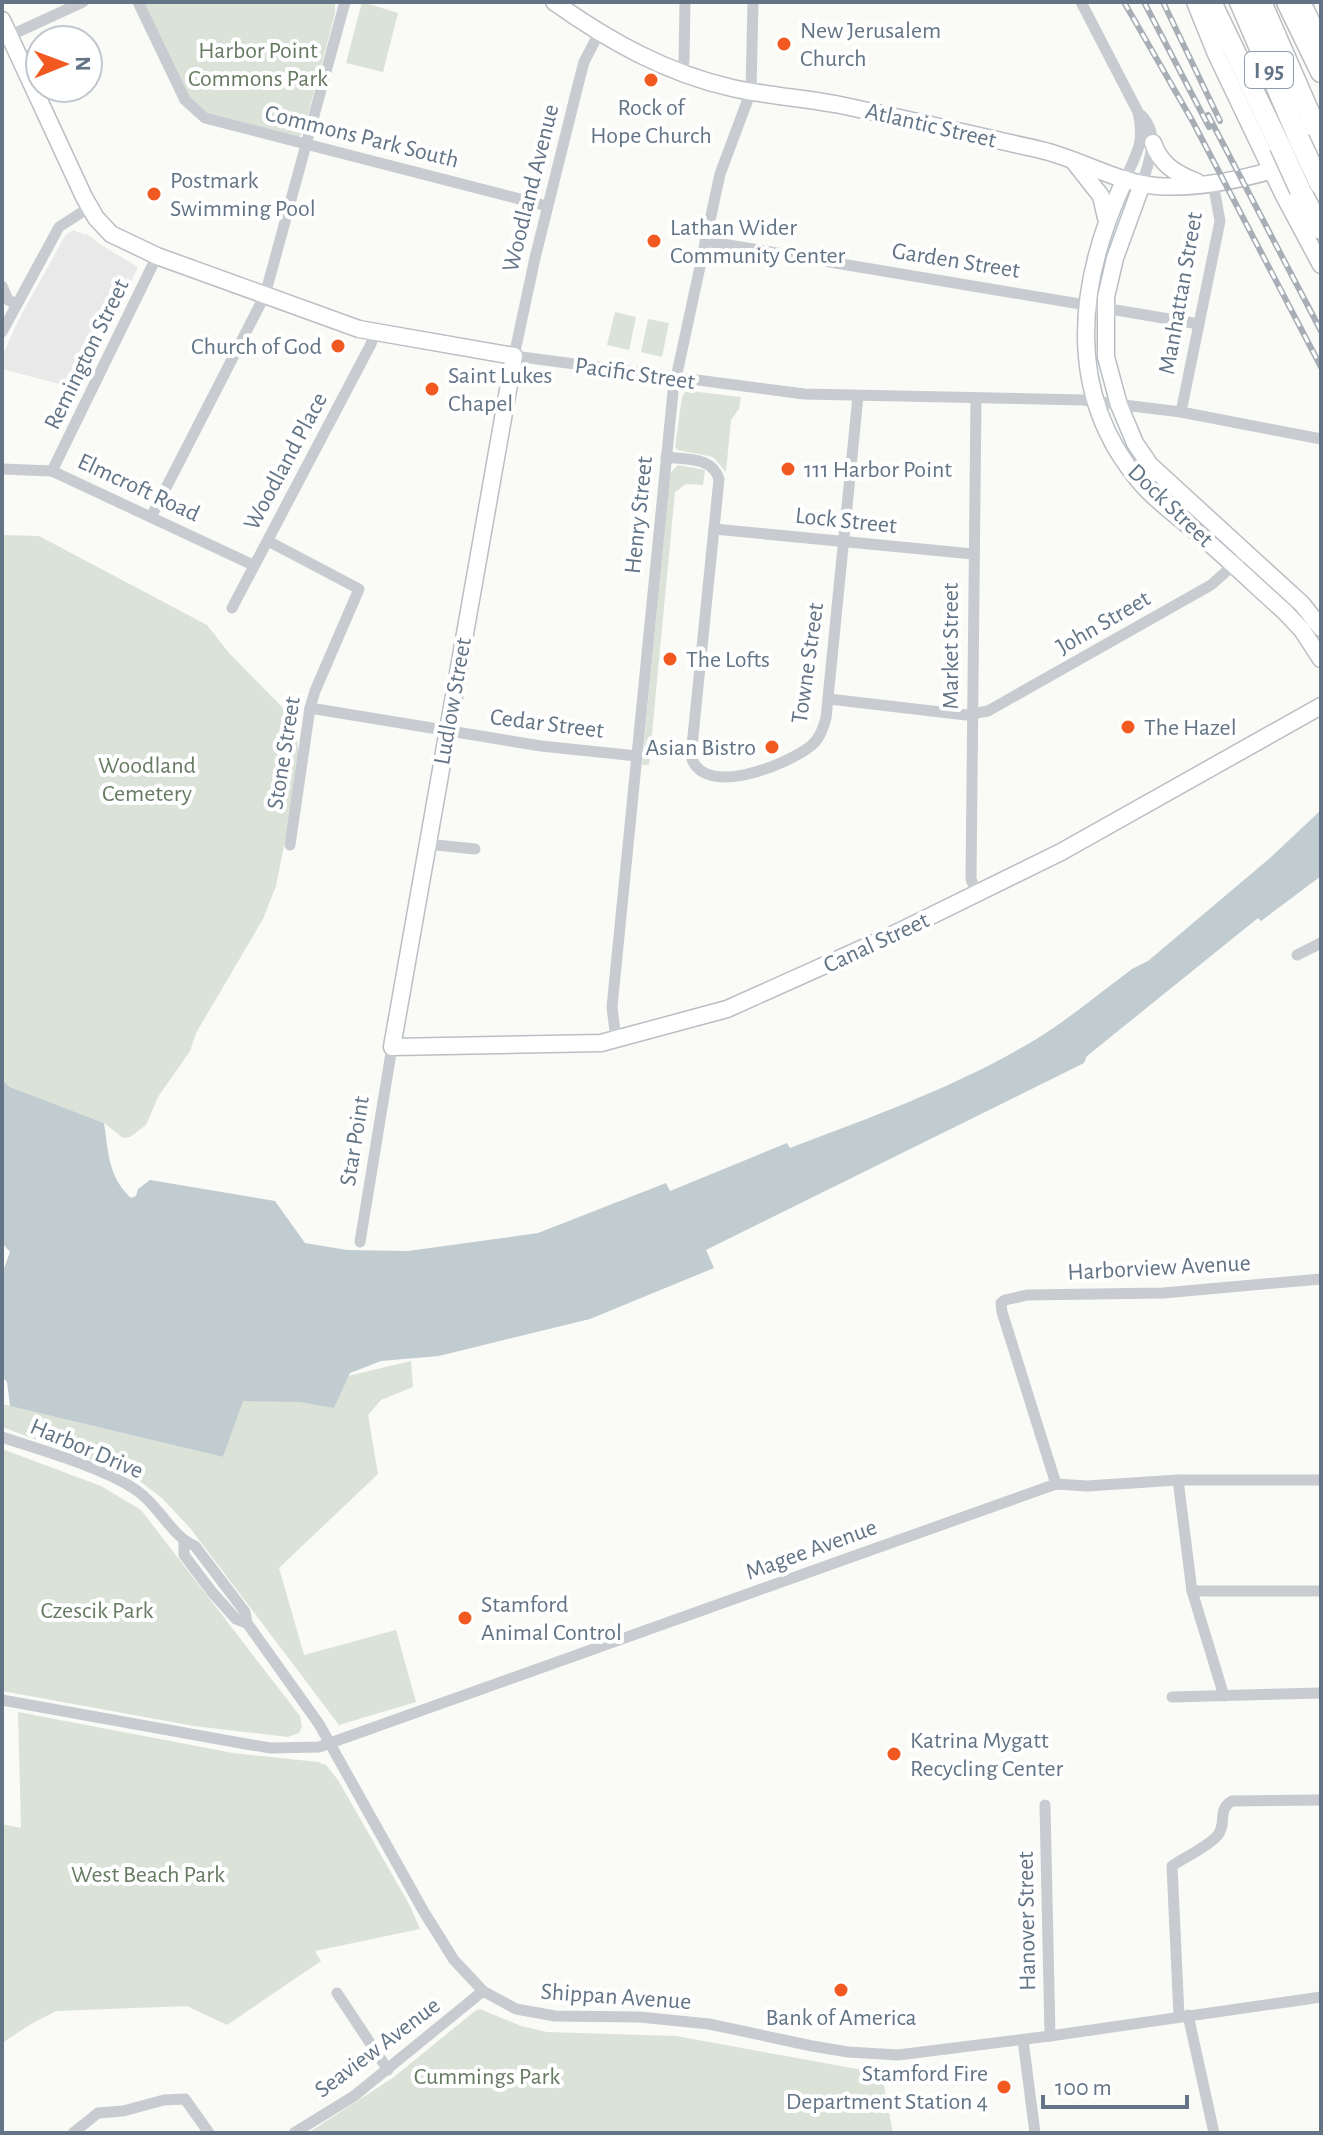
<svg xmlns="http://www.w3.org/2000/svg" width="1323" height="2135" font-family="'Alegreya Sans',sans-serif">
<rect width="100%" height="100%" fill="#fafaf7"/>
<polygon fill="#e8e9e8" points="73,230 85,235 87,234 101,245 138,267 82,390 2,369 2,357 17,323 65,236"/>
<g fill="#dbe2d8">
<polygon points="143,2 331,2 335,4 335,14 303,133 297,138 209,114 187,97"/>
<polygon points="362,2 398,13 383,72 346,63"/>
<polygon points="615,312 636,317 629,350 607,345"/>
<polygon points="648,319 669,323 662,357 641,352"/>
<polygon points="690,391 741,397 739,409 731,420 726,472 713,457 678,450 675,447 682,397 685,392"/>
<polygon points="678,465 705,470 703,485 686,484 675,492 649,765 642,765 670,473"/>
<polygon points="2,535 39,536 207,625 229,653 284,709 297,739 300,765 276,886 263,919 196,1033 190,1051 158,1097 146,1125 130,1137 123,1138 104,1123 10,1087 2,1080"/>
<polygon points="411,1361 413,1387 381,1400 368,1415 378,1474 279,1568 304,1655 396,1630 416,1702 339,1725 190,1528 163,1499 132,1475 2,1427 2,1404 223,1457 242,1401"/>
<polygon points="2,1449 101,1486 141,1510 300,1716 302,1726 299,1733 288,1737 194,1726 2,1691"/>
<polygon points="18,1712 233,1753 318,1762 326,1765 338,1780 409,1904 420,1929 315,1951 321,1961 227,2025 187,2006 56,2011 31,2024 2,2043 2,1824 21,1828"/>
<polygon points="480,2009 521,2026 547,2032 676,2036 857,2069 881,2070 893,2133 308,2133 394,2077 475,2011"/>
</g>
<path fill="#c1ccd1" d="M1321,810v66l-60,45 -3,-3 -171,138 -3,7 -378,187 8,18 -124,51 -151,37 -58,5 -31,12 -16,35 -34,-6 -57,-1 -20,56 -213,-51 -3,-24 -5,-5v-103l8,-22 -8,-9v-163l8,7 94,36c5,32 4,53 27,75l5,-2 2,-7 12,-9 125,21 30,42 42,7 61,1 130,-18 128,-50 4,8 117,-48 3,5c84,-32 171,-63 248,-110 32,-20 63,-46 94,-69l16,-8 122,-103z"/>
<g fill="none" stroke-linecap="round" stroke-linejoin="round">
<g stroke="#b9bfc4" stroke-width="19">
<g id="secondary">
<path d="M554,2c55,39 112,71 178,86 36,8 72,10 108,17 67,14 134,30 201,45 39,9 74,32 115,36 55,4 114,-13 165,-32"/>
<polyline points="1195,2 1216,54 1283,194 1321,265"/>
<polyline points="1302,2 1321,41"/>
<polyline points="2,20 84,197 96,218 111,234 157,256 359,329 514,356 392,1047 601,1043 727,1009 892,935 1061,852 1321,706"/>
<path d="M1153,143c8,22 22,30 44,39"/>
<polyline points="1075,163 1101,196 1106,218"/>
<path d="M1125,179c-47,101 -62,212 15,303 16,19 36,33 55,49 31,26 60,54 90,81l17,18 19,29"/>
<polyline points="1142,184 1115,258 1106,297 1106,357 1119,405 1135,443 1150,465 1302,604 1321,628"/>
</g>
</g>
<g stroke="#babec1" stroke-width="23">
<g id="highway">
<polyline points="1211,2 1280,146"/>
<polyline points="1240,2 1299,139"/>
<polyline points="1261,2 1321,140"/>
<polyline points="1287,2 1321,72"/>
<polyline points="1300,190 1321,229"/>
</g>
</g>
<g stroke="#c8ccd0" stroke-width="11">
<polyline points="138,2 185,100 205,118 547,206"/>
<path d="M1081,2l57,110c7,30 -1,41 -13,67"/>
<polyline points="599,33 584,62 578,85 535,258 514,356 804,394 1083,400 1181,412 1321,439"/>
<polyline points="9,36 83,2"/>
<polyline points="681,74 684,61 685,2"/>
<path d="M1141,115c20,20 8,46 1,69"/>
<polyline points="705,241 1199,324"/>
<polyline points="2,286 8,300 16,304"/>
<polyline points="2,332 59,227 90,207"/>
<polyline points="976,398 971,879 977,894"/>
<polyline points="1181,412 1220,221 1213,183"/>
<path d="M666,457c20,3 46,-1 53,22l-28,277c12,44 98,8 121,-11 8,-7 11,-17 14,-27l32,-322"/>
<polyline points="2,469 52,471 253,565"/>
<polyline points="52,471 157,256"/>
<polyline points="151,517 265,295 345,2"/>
<polyline points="714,529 973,554"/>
<polyline points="268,541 359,589 315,691 310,708 290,845"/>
<polyline points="232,608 371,344 374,333"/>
<polyline points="829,699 966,715 988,711 1211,585 1247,553"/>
<polyline points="310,708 541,746 637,756"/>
<polyline points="426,844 475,849"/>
<polyline points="1297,955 1321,943"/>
<polyline points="616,1040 612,1007 673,392 720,174 751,91 753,2"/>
<polyline points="360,1242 392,1047"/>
<path d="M2,1437c38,13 103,31 134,53 23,15 35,46 59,56l50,66 2,11 72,101 105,188 30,48 29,31 33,18 39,7 84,1 70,7 103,22 36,6 50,3 152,-19 271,-39"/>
<polyline points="1178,1480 1192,1591 1224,1696"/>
<polyline points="1056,1484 1002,1312 1001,1303 1005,1300 1027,1295 1163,1293 1321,1279"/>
<polyline points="184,1541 184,1555 212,1592 236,1619 247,1623"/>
<polyline points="1192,1591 1321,1591"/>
<polyline points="1172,1697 1321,1693"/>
<polyline points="2,1700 246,1744 271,1748 319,1747 1056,1484 1087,1486 1178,1480 1321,1480"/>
<polyline points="1045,1805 1050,2036"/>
<polyline points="337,1993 388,2070"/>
<polyline points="1188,2015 1214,2133"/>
<path d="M1179,2016l-7,-150c13,-9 34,-18 45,-30 11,-12 -1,-26 15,-35l89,-1"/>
<polyline points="1023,2040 1035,2133"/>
<polyline points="73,2133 98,2113 123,2111 164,2100 185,2099 209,2133"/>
<polyline points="294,2133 354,2096 483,1991"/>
</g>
<use href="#secondary" stroke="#fff" stroke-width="16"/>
<use href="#highway" stroke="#fff" stroke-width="20"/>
<g stroke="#a7aeb5" stroke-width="6">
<g id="rail">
<polyline points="1124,2 1193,122 1321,367"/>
<polyline points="1144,2 1209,127"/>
<polyline points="1163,2 1220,121"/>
<polyline points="1208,115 1321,331"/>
</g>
</g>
<use href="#rail" stroke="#fff" stroke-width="3" stroke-dasharray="9" stroke-linecap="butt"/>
<g stroke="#babec1" stroke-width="23" stroke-linecap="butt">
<g id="highway-bridge">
<polyline points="1299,139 1320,184"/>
<polyline points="1280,146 1300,190"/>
</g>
</g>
<use href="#highway-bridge" stroke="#fff" stroke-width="20"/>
</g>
<g fill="#f15920" stroke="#fff" stroke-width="3">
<circle cx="784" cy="44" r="8"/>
<circle cx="651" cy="80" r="8"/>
<circle cx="154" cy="194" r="8"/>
<circle cx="654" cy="241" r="8"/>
<circle cx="338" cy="346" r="8"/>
<circle cx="432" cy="389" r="8"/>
<circle cx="788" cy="469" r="8"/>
<circle cx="670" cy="659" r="8"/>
<circle cx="1128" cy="727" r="8"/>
<circle cx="772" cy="747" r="8"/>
<circle cx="465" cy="1618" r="8"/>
<circle cx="894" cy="1754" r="8"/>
<circle cx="841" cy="1990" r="8"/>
<circle cx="1004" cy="2087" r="8"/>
</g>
<g text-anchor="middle" stroke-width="8" stroke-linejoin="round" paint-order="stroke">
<rect fill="#fff" stroke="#919eaa" stroke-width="2" x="1245" y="52" width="48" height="36" rx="6"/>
<g font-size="22" font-weight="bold" fill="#627485">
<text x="1269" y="78">I 95</text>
</g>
<g font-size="24" fill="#627485" stroke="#fff" text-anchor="start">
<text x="800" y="38">New Jerusalem<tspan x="800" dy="28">Church</tspan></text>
<text x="651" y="115" text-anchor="middle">Rock of<tspan x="651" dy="28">Hope Church</tspan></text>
<text x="170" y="188">Postmark<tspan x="170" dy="28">Swimming Pool</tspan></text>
<text x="670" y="235">Lathan Wider<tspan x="670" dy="28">Community Center</tspan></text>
<text x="322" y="354" text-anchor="end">Church of God</text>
<text x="448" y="383">Saint Lukes<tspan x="448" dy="28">Chapel</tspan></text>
<text x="804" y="477">111 Harbor Point</text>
<text x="686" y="667">The Lofts</text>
<text x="1144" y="735">The Hazel</text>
<text x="756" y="755" text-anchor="end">Asian Bistro</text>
<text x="481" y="1612">Stamford<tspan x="481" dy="28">Animal Control</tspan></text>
<text x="910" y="1748">Katrina Mygatt<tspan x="910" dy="28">Recycling Center</tspan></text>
<text x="841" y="2025" text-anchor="middle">Bank of America</text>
<text x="988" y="2081" text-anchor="end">Stamford Fire<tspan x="988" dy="28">Department Station 4</tspan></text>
</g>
<g font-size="24" fill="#667b62" stroke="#fff">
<text x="258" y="58">Harbor Point<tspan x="258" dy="28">Commons Park</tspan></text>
<text x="147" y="773">Woodland<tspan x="147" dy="28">Cemetery</tspan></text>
<text x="97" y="1618">Czescik Park</text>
<text x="148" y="1882">West Beach Park</text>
<text x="487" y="2084">Cummings Park</text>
</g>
<g font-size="24" fill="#627485" stroke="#fff">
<text transform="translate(931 125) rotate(13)" y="8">Atlantic Street</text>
<text transform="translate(362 136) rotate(14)" y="8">Commons Park South</text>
<text transform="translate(530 188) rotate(-76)" y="8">Woodland Avenue</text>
<text transform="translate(956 260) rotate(9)" y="8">Garden Street</text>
<text transform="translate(1180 293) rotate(-80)" y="8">Manhattan Street</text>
<text transform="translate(86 354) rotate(-64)" y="8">Remington Street</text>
<text transform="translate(635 373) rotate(8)" y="8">Pacific Street</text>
<text transform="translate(285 461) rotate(-62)" y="8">Woodland Place</text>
<text transform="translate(139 487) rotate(25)" y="8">Elmcroft Road</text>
<text transform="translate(1171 505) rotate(44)" y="8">Dock Street</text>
<text transform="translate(638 515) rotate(-84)" y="8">Henry Street</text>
<text transform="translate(846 520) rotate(6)" y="8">Lock Street</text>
<text transform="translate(1103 622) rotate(-30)" y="8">John Street</text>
<text transform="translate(950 646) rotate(-90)" y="8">Market Street</text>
<text transform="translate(807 663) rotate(-82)" y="8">Towne Street</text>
<text transform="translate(452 701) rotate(-80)" y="8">Ludlow Street</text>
<text transform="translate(547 723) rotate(7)" y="8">Cedar Street</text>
<text transform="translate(283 753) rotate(-81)" y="8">Stone Street</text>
<text transform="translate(876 942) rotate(-25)" y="8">Canal Street</text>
<text transform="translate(354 1141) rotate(-81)" y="8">Star Point</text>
<text transform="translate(1159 1267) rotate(-3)" y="8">Harborview Avenue</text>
<text transform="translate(87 1448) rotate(23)" y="8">Harbor Drive</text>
<text transform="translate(811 1549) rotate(-20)" y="8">Magee Avenue</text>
<text transform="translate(1026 1921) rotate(-91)" y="8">Hanover Street</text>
<text transform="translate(616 1996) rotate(4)" y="8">Shippan Avenue</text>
<text transform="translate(377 2047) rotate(-37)" y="8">Seaview Avenue</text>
</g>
</g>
<rect width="1323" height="2135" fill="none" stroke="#627485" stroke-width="8"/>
<g transform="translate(64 64) rotate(89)"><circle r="38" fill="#ffffff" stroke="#c0c7ce" stroke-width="2"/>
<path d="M0-6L14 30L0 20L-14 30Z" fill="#f15920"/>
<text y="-12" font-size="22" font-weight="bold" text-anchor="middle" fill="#627485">N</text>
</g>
<path d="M1043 2095v12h144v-12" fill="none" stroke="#627485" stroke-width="4"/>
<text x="1055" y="2095" font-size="24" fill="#627485" stroke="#ffffff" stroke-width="6" paint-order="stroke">100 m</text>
</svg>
